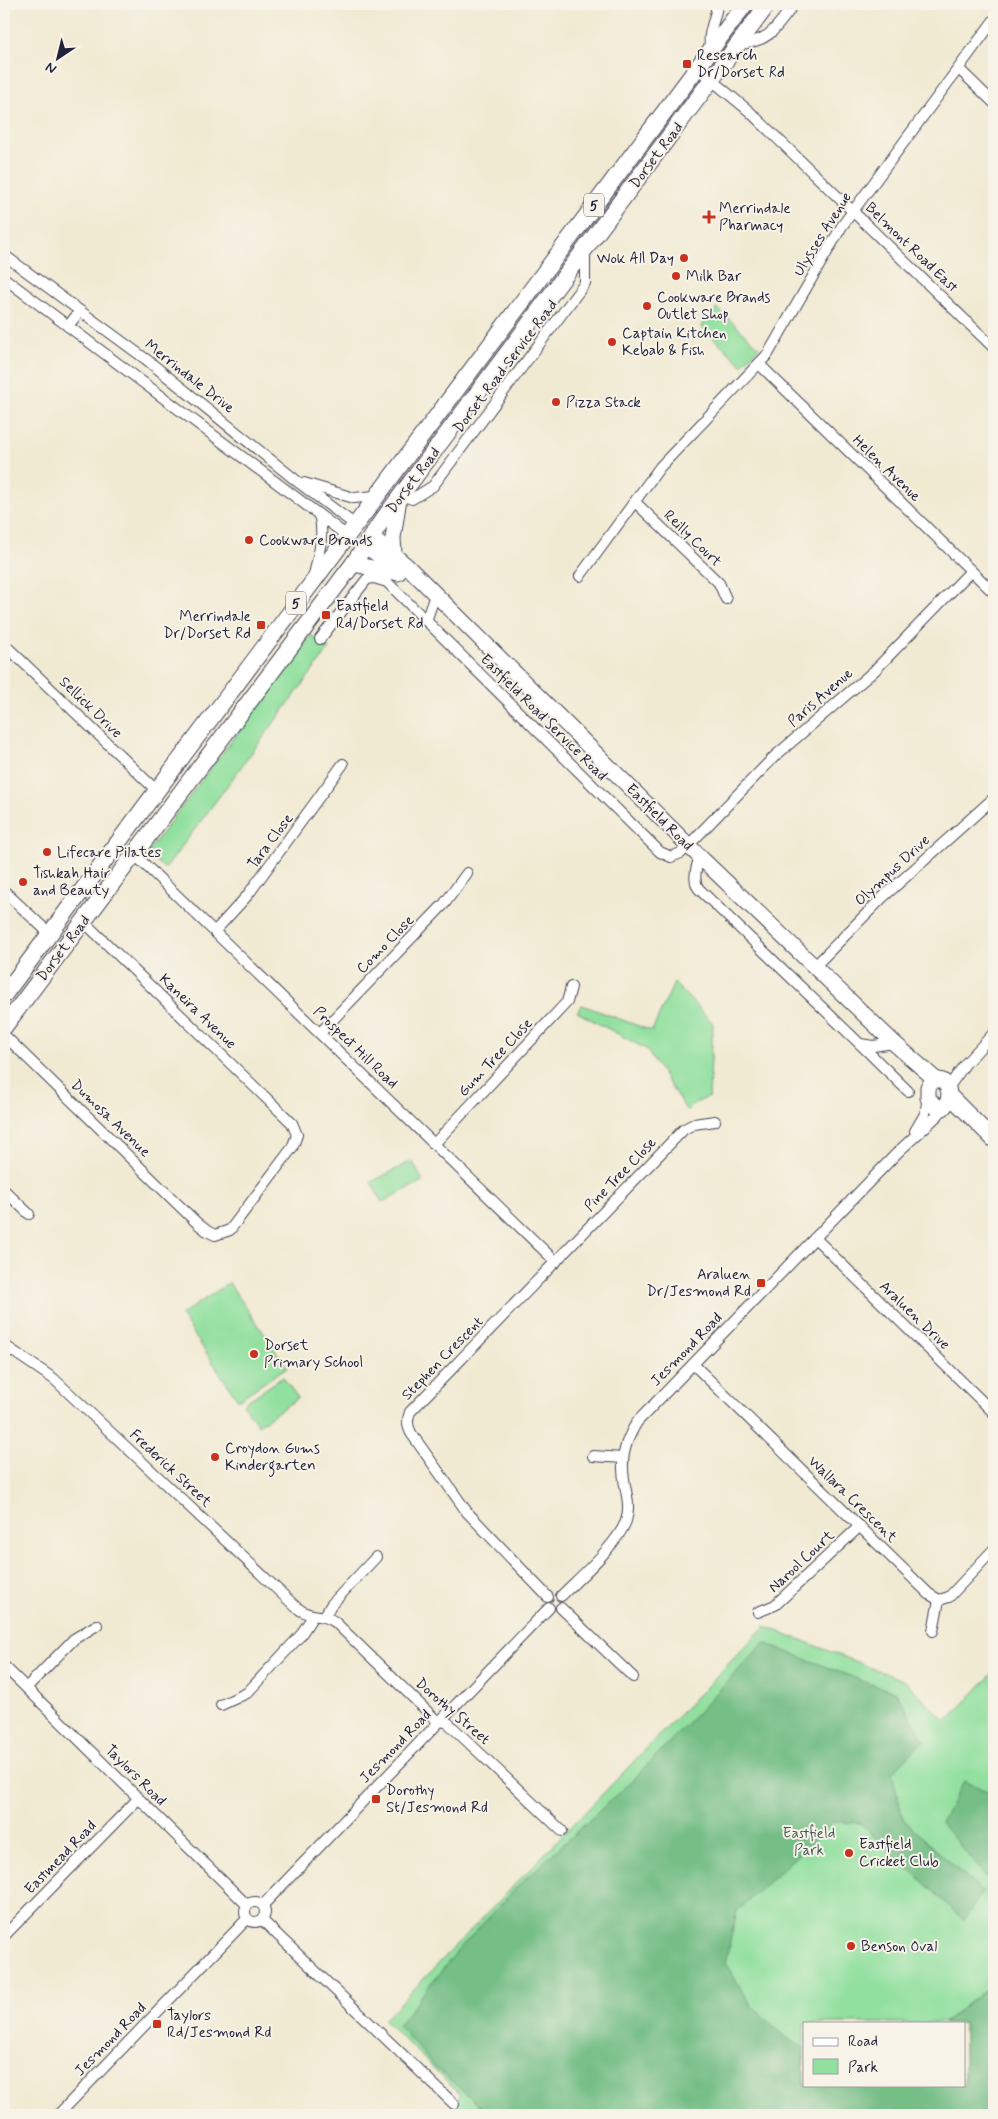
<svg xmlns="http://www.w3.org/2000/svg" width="998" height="2119" font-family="Mynerve,sans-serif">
<rect width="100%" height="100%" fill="#f7f3e8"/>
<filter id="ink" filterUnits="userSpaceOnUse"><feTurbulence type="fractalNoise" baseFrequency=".02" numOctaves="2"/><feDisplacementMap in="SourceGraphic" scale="10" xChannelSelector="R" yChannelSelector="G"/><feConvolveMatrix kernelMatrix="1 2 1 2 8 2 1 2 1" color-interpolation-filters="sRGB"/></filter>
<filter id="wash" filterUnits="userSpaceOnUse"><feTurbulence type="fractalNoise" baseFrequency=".0096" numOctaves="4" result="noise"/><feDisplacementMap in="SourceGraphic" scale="20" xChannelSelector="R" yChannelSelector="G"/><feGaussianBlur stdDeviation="1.12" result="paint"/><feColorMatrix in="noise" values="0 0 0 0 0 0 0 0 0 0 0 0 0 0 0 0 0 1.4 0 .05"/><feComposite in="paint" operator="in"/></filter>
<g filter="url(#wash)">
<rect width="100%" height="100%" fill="#f1ead3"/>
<g fill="#91e09f" stroke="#5a816d" fill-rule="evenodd">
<polygon points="717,308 759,347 742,365 701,326"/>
<polygon points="311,635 329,649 165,869 149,854 149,850"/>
<polygon points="674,983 713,1023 709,1097 695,1103 687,1111 646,1049 577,1012 582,1005 652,1031"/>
<polygon points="412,1161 423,1181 382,1202 371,1182"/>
<polygon points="229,1283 287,1367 238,1400 181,1315"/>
<polygon points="283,1377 298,1398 258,1425 243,1404"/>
<path d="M765,1626l140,55 41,41 48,-50v443h-550l17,-20 -77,-75zM804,2023h160v62h-160z"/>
</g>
<g fill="#74be86" stroke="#4b7060">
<polygon points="764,1643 876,1686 896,1692 924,1740 892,1773 903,1819 982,1892 964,1920 860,1823 833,1822 737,1911 725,1963 752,2006 787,2038 804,2048 804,2085 964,2085 964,2023 943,2023 994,1983 994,2112 964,2115 491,2115 434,2066 398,2025 458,1950 523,1881 633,1780"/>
<polygon points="964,1781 994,1794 994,1886 941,1823"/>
</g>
</g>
<g filter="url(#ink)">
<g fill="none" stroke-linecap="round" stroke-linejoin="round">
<g stroke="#414052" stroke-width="12">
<g id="street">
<path d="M738,44c32,-2 38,-16 56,-40"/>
<path d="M711,49c-5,-16 5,-29 6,-45"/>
<polyline points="697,68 749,111 994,348"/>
<polyline points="959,69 994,103"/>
<polyline points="4,255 147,360 298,482 354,524"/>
<polyline points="4,278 346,535"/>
<polyline points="68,326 80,311"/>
<polyline points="759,364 994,593"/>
<polyline points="304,483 354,498 375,496"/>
<polyline points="402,495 412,499 433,486 585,283 585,251"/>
<polyline points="635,502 719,583 726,599"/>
<path d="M314,575c4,-19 11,-40 5,-60"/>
<polyline points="580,576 660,467 768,354 842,226 994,20"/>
<polyline points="426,621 435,595"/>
<polyline points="320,639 367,579 374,578 387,582 660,852 671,857 681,853 774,757 874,671 971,571"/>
<polyline points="4,644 157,791"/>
<polyline points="134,854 556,1262"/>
<path d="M700,857c-4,10 -8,23 -1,32l161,155 13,2 21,-3"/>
<polyline points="4,891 50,934"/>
<polyline points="215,931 247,896 343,764"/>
<polyline points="814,967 882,898 994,798"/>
<polyline points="320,1033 445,903 467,873"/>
<polyline points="4,1035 197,1223 207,1231 215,1235 230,1230 292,1148 297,1135 292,1123 83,921"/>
<polyline points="860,1044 908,1091"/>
<polyline points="948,1088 965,1064 994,1033"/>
<polyline points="915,1131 925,1114 928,1098"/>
<polyline points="434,1144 567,1002 571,987"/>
<polyline points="4,1190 29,1214"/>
<polyline points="815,1238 994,1413"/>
<path d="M4,1345l50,34 242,228c16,13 25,5 39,15l100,97 13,4 114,108"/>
<polyline points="693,1364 929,1594 939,1600 949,1597 994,1549"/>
<polyline points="593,1456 623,1458"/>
<path d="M561,1596c19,-19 56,-51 65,-75 6,-19 -3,-34 -3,-53 -1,-17 5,-31 14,-46l262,-271 39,-36 5,-7"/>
<path d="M548,1597l-81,-85 -56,-79c-4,-8 -4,-13 -1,-21l274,-283 10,-5 21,-3"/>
<polyline points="561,1608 633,1677"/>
<polyline points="758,1612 775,1605 860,1526"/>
<polyline points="324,1617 331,1605 376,1557"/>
<polyline points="933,1631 939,1600"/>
<polyline points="4,1666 247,1905"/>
<polyline points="27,1687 74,1639 97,1625"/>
<polyline points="221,1705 247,1693 300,1636 313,1616"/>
<circle cx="255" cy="1912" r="10"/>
<polyline points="263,1905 549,1608"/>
<polyline points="262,1920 454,2104"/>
<polyline points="4,1936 138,1799"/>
<polyline points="58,2115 247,1919"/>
</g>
</g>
<g stroke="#414052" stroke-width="17">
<g id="secondary">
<polyline points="371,536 407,566 700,857 894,1043 935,1079"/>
<polyline points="365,546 395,566"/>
<polyline points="394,554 393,538 399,498"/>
<polyline points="353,564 398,573"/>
<path d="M935,1079l8,2c8,8 8,19 0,27l-7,-1 -8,-9v-11z"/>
<polyline points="949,1095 994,1140"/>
</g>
</g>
<g stroke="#414052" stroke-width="18">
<g id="primary">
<polyline points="4,995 745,4"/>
<polyline points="4,1027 353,564 381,522 768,4"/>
</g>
</g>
<use href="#street" stroke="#fff" stroke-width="10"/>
<use href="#secondary" stroke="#fff" stroke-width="15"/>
<use href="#primary" stroke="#fff" stroke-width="16"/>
</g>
</g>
<g fill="#c8321e" stroke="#f7f3e8" stroke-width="2">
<rect x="682" y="59" width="10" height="10" rx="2.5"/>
<path d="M706.5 209.5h5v5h5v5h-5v5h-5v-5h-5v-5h5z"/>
<circle cx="684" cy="258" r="5"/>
<circle cx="676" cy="276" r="5"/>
<circle cx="647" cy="306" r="5"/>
<circle cx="612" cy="342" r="5"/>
<circle cx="556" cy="402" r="5"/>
<circle cx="249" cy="540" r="5"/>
<rect x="321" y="610" width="10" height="10" rx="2.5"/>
<rect x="256" y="620" width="10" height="10" rx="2.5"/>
<circle cx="47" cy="852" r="5"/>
<circle cx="23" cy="882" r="5"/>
<rect x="756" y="1278" width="10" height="10" rx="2.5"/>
<circle cx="254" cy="1354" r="5"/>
<circle cx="215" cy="1457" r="5"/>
<rect x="371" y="1794" width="10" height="10" rx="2.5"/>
<circle cx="849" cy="1853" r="5"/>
<circle cx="851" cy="1946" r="5"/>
<rect x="152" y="2019" width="10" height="10" rx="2.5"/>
</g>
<g text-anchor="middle" stroke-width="4" stroke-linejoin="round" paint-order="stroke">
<g fill="#f7f3e8" stroke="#62616f" stroke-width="1">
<rect x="584" y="193.5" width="20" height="23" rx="4"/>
<rect x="286" y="591.5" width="20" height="23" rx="4"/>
</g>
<g font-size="14" font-weight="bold" fill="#22223b">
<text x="594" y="210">5</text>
<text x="296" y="608">5</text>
</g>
<g font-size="15" fill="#22223b" stroke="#f7f3e8" text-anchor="start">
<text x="697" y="60">Research<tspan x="697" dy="17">Dr/Dorset Rd</tspan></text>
<text x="719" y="213">Merrindale<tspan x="719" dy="17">Pharmacy</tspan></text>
<text x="674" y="263" text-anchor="end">Wok All Day</text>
<text x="686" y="281">Milk Bar</text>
<text x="657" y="302">Cookware Brands<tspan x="657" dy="17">Outlet Shop</tspan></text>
<text x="622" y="338">Captain Kitchen<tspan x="622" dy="17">Kebab &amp; Fish</tspan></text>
<text x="566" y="407">Pizza Stack</text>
<text x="259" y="545">Cookware Brands</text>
<text x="336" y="611">Eastfield<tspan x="336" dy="17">Rd/Dorset Rd</tspan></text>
<text x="251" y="621" text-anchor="end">Merrindale<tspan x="251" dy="17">Dr/Dorset Rd</tspan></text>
<text x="57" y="857">Lifecare Pilates</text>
<text x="33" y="878">Tishkah Hair<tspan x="33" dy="17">and Beauty</tspan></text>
<text x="751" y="1279" text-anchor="end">Araluen<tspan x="751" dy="17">Dr/Jesmond Rd</tspan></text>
<text x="264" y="1350">Dorset<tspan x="264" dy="17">Primary School</tspan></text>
<text x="225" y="1453">Croydon Gums<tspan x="225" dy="17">Kindergarten</tspan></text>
<text x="386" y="1795">Dorothy<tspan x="386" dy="17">St/Jesmond Rd</tspan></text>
<text x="859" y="1849">Eastfield<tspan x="859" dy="17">Cricket Club</tspan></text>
<text x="861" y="1951">Benson Oval</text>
<text x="167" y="2020">Taylors<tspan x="167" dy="17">Rd/Jesmond Rd</tspan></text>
</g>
<g font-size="15" fill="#22223b" stroke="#f7f3e8">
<text transform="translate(656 155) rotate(-53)" y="5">Dorset Road</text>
<text transform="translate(822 234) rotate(-58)" y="5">Ulysses Avenue</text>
<text transform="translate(912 247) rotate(44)" y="5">Belmont Road East</text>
<text transform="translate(505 366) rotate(-53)" y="5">Dorset Road Service Road</text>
<text transform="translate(190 376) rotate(38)" y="5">Merrindale Drive</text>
<text transform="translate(887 468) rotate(44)" y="5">Helen Avenue</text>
<text transform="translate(413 480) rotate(-53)" y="5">Dorset Road</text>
<text transform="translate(693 538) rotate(44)" y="5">Reilly Court</text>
<text transform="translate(820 697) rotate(-41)" y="5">Paris Avenue</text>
<text transform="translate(91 707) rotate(44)" y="5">Sellick Drive</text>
<text transform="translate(544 717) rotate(45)" y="5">Eastfield Road Service Road</text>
<text transform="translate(660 817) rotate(45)" y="5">Eastfield Road</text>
<text transform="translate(270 841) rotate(-53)" y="5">Tara Close</text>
<text transform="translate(892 870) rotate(-43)" y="5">Olympus Drive</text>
<text transform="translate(385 944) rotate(-46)" y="5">Como Close</text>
<text transform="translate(63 948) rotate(-53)" y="5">Dorset Road</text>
<text transform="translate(198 1011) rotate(44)" y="5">Kaneira Avenue</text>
<text transform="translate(356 1047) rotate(44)" y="5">Prospect Hill Road</text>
<text transform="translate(495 1057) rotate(-47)" y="5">Gum Tree Close</text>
<text transform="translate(111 1118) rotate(44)" y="5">Dumosa Avenue</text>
<text transform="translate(620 1174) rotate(-46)" y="5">Pine Tree Close</text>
<text transform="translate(915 1315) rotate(44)" y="5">Araluen Drive</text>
<text transform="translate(686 1349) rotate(-46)" y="5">Jesmond Road</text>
<text transform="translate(442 1358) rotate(-46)" y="5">Stephen Crescent</text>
<text transform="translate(171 1468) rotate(43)" y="5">Frederick Street</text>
<text transform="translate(853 1499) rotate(44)" y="5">Wallara Crescent</text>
<text transform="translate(801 1561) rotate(-43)" y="5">Narool Court</text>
<text transform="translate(453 1711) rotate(41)" y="5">Dorothy Street</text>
<text transform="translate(395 1746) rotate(-46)" y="5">Jesmond Road</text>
<text transform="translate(136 1775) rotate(45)" y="5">Taylors Road</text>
<text transform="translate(60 1857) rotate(-46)" y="5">Eastmead Road</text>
<text transform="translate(110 2039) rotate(-46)" y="5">Jesmond Road</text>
</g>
<g font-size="15" fill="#435b59" stroke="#f7f3e8">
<text x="809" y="1838">Eastfield<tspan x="809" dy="17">Park</tspan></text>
</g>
</g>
<rect width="998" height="2119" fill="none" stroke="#f7f3e8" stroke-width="20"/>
<rect x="803" y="2022" width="162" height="65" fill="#f7f3e8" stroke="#a29fa3"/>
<rect x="813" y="2038" width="25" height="8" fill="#ffffff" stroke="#a29fa3"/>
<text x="848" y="2046" font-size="15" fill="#22223b">Road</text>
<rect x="813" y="2059" width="25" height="15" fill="#91e09f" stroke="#a29fa3"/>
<text x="848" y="2072" font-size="15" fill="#22223b">Park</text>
<g transform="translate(58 58) rotate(215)" stroke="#f7f3e8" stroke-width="4" paint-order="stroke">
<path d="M0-4L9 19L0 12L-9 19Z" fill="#22223b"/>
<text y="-8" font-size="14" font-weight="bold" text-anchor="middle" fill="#22223b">N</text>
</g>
</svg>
